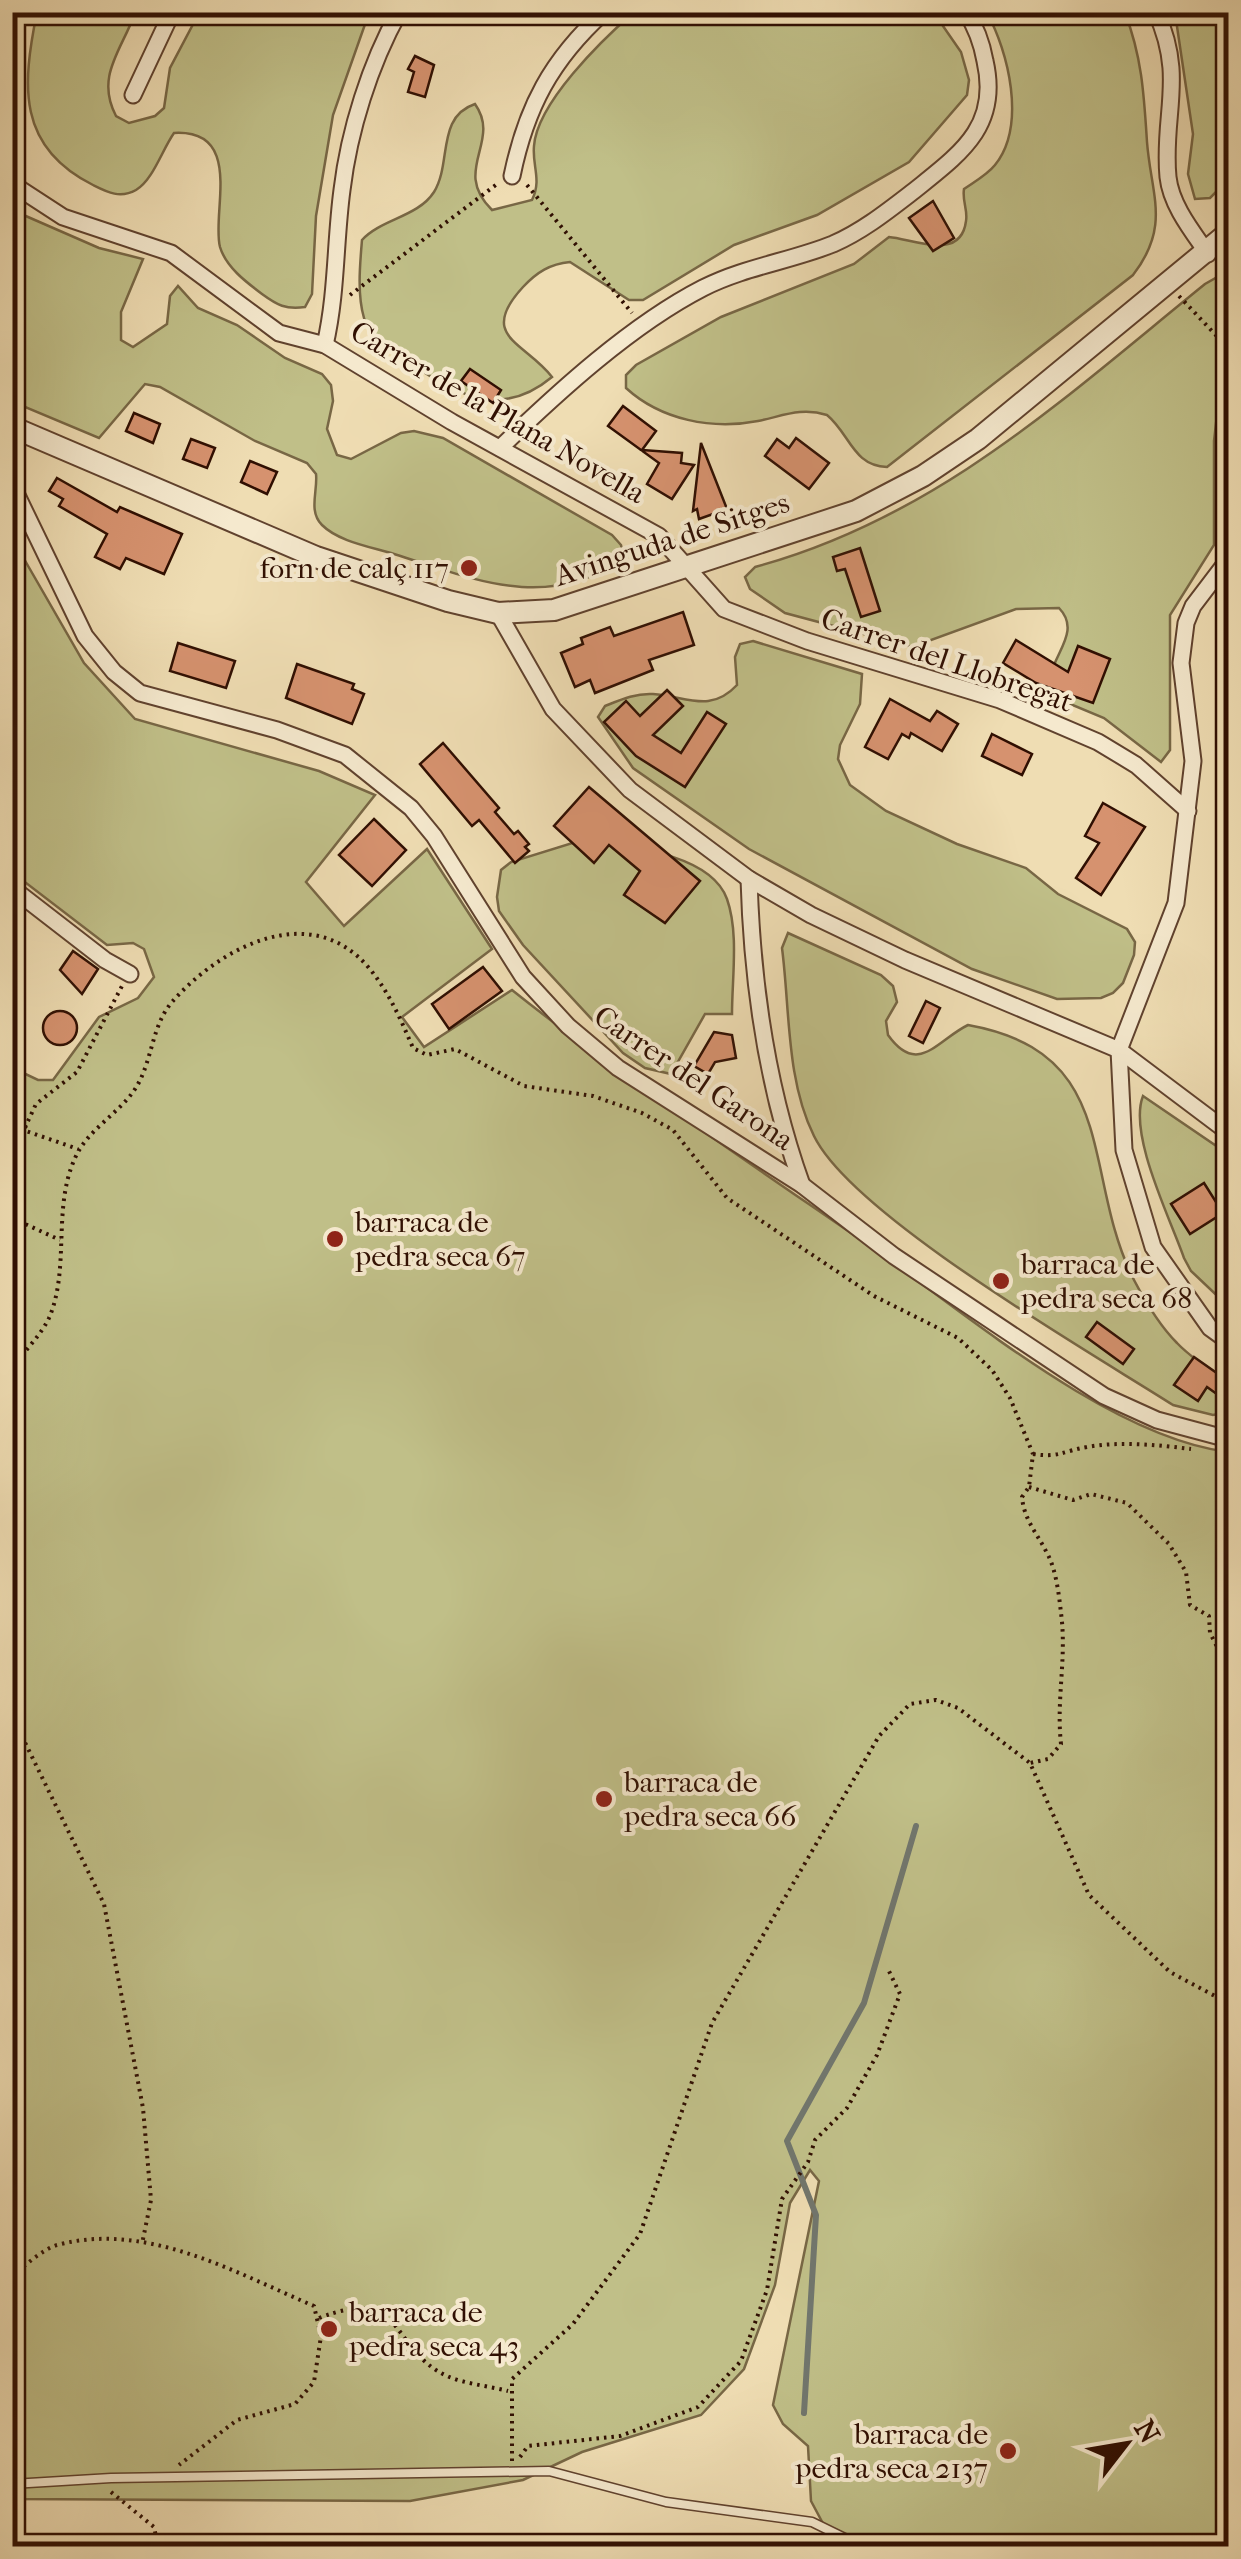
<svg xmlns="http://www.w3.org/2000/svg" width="1241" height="2559" font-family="'IM FELL French Canon',serif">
<rect width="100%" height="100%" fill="#efddb3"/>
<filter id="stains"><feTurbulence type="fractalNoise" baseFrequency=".002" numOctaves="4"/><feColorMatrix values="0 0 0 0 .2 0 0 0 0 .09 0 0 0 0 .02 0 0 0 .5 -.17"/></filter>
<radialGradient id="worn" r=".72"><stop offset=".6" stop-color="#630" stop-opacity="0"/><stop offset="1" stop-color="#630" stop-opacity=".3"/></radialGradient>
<g fill="#c0bf88" stroke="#786745" stroke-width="2.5">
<path d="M37,12l98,1c-13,37 -40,63 -19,103l13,7 26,-7 9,-8 6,-40 29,-55h170l-36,102 -17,101 -4,78 -7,13c-19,3 -28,-2 -43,-13 -16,-12 -36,-27 -42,-47 -9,-33 25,-118 -46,-114 -12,17 -21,47 -38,57 -16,9 -29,2 -43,-5 -76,-38 -71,-99 -56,-173z"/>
<path d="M633,13h301l27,39 8,28 -2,15 -58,67 -92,53 -83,30 -91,55h-14l-59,-38c-20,2 -33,10 -47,25 -46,50 2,55 29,90 -49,41 -92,20 -139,-12 -18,-13 -42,-24 -49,-47 -7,-24 -4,-54 -2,-78 19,-21 56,-23 72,-48 18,-29 2,-75 41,-88 27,38 -24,66 17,106l40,-10c10,-20 0,-34 2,-54 3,-43 68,-106 99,-133z"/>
<path d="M987,13h138c17,44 19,82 22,129 4,53 24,84 -14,133l-246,192c-34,-1 -37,-33 -60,-52 -26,-8 -44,1 -69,6 -46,9 -97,-1 -132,-33v-13l10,-10 85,-48 133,-53 35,-27c24,2 72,25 77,-16 2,-11 -4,-20 -2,-32 10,-7 23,-14 31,-24 32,-40 13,-114 -8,-152z"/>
<polygon points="1175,13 1228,13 1228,180 1210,198 1195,199 1188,174 1193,134"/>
<path d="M12,210l87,38 44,11 -22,53v28l12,7 34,-23 3,-28 8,-10 20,22 39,17 48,33 37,16 9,11 2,16 -6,28 10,26 14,4 50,-26 13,-2 29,7 169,97 9,10 3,14c-79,53 -150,20 -230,-5 -22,-7 -55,-12 -72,-29 -14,-14 -4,-34 -6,-51l-9,-11 -52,-22 -95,-54 -15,-3 -46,54 -86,-36z"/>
<path d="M1228,271v102l-9,24 -5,44v104l-44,70v135l-9,12 -57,-44 -53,-22c-11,-34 35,-60 8,-88l-43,1 -104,38 -127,-34 -35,-24 -5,-12 10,-10c181,-49 308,-168 450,-283z"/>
<path d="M12,538l72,125 51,56 184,52 56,24 -69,87 38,44 83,-77 65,100 -90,68 22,30 88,-57c113,90 233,170 352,252 99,69 245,195 364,210v1094h-393l-24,-45 -3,-55 -25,-22 -10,-19 46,-224 -9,-11 -20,33 -15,82 -31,84 -43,46 -119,37 -59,28 -113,21 -397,-2v-1431l25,12h15l46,-63 39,-19 16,-21 -10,-28 -11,-6 -26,2 -94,-72z"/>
<path d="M753,641l109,33 -2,30 -20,41 -2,14 12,26 36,26 71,33 69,24 32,26 69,35 8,13 -1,13 -11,28 -10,10 -12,5 -44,1 -85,-30 -223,-120 -116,-81 -35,-51 7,-11c15,-6 30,-13 48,-12 33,2 57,20 84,-9l-2,-28 5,-13z"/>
<path d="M582,840c41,6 128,12 145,59 12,34 5,79 5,115h-27l-34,60 -26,-6 -22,-15 -100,-108 -24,-34 -2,-14 4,-27 10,-8z"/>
<path d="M788,933l93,42 12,11 4,16 -11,19 2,14c30,42 49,5 80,-10 155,28 112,149 166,255 11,21 26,46 43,63 16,17 38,28 51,46v23l-15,3 -40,-10c-83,-53 -320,-189 -359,-269 -28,-56 -24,-127 -32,-188z"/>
<path d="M1143,1096l85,58v152l-37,-35 -7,-13c-14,-40 -56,-124 -41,-162z"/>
</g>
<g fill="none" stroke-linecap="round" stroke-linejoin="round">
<polyline stroke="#71766d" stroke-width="6" points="804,2413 816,2215 787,2141 864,2003 916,1826"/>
</g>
<g fill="#d6926f" stroke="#300f02" stroke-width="2.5">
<polygon points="415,56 434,65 425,97 408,92 414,72 408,69"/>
<polygon points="933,201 954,238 933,251 909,218"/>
<polygon points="470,369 501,390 493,403 461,381"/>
<polygon points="623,406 656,431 642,450 682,453 681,463 694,465 672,499 647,484 659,463 608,426"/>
<polygon points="134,413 160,424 153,443 126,431"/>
<polygon points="796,438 829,463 809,489 765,456 777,439 789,448"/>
<polygon points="191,439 215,448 207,468 183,459"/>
<polygon points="701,443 727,509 699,519 697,509 693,511"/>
<polygon points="250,461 277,472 267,494 241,482"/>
<polygon points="57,478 117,512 120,507 182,534 164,574 126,558 120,569 95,557 107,534 59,506 63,499 49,491"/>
<polygon points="860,548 880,611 861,617 845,569 837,571 833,557"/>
<polygon points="683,612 694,645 649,660 653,670 595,693 590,680 575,687 561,653 583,644 581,638 610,627 614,636"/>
<polygon points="1016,640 1068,672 1078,646 1110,659 1093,703 1036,683 1003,663"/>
<polygon points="178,643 235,661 226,688 170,671"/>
<polygon points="297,664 354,684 352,689 364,694 352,724 286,698"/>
<polygon points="667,690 683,706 653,735 681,753 707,712 726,724 685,787 636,756 604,722 626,701 640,716"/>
<polygon points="890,699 930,721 937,711 958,724 942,751 911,733 909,738 902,734 888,759 865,747"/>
<polygon points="992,734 1032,754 1022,775 982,756"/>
<polygon points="443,743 499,808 495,812 514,834 518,831 529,844 525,847 529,851 515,863 479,820 472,826 420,764"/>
<polygon points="589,787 700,881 665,923 624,895 640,871 609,845 594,863 554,826"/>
<polygon points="1103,803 1145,827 1101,895 1076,878 1099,843 1085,836"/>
<polygon points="374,819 406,850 372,886 339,855"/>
<polygon points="73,951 98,969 82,994 60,970"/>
<polygon points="483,967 502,991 449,1029 432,1004"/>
<polygon points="926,1001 940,1008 923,1043 909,1036"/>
<circle cx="60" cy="1028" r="17"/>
<polygon points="714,1032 732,1035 736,1058 715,1062 708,1074 694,1066"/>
<polygon points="1204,1183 1223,1213 1190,1234 1171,1204"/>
<polygon points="1097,1322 1134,1349 1123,1364 1086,1337"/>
<polygon points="1194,1357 1228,1381 1228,1402 1207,1387 1198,1401 1174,1385"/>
</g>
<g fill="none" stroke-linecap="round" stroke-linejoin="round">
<g stroke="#60422e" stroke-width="11">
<polyline id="service" points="12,2484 111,2478 549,2471 666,2502 812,2522 861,2546"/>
</g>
<g stroke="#60422e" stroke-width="19">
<g id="minor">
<path d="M1156,12c30,65 6,103 12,165 3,28 24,54 40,77"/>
<polyline points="12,18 14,12"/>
<polyline points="133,95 172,12"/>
<path d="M512,176c14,-68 39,-116 92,-164"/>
<polyline points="12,178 20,189 63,217 171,253 279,333 325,345 452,422 659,536 724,609 807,641 1000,700 1098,742 1136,765 1188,811"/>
<path d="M325,345c12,-52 10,-103 17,-155 7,-59 28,-126 57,-178"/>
<path d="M500,448c58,-56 131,-123 203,-160 41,-21 88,-27 130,-44 30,-13 56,-34 82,-54 46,-37 85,-64 70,-129 -3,-17 -9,-34 -19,-49"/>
<polyline points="12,485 85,636 114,672 140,693 277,730 345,755 411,808 434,836 523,977 568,1026 618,1068 802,1185 894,1256 1104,1396 1157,1420 1228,1439"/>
<polyline points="1228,560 1193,606 1186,623 1181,663 1193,761 1176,903 1119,1050 1124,1150 1153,1247 1210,1328 1228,1341"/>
<polyline points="498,613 553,709 630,790 749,879 811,915 905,960 1119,1050 1228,1132"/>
<path d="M749,879c3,103 18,209 53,306"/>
<polyline points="12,888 105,960 130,974"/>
</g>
</g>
<g stroke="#60422e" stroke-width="24">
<polyline id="tertiary" points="12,427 316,557 448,601 498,613 554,610 856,511 923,476 978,439 1228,233"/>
</g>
<g stroke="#300f02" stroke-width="4" stroke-dasharray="2.5 5" stroke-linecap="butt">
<polyline points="527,185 632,313"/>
<polyline points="350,295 497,184"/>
<polyline points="1179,296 1228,348"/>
<polyline points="12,1120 25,1124 26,1131 78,1149"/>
<polyline points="12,1155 36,1104 77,1072 122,986"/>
<polyline points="12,1218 60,1240"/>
<path d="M12,1367c12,-15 29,-32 37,-49 22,-51 2,-113 28,-164 12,-24 40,-40 56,-62 20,-28 17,-64 39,-90 48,-55 139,-103 197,-34 20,24 32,52 44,80l14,7 28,-6 69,37 69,10 49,17 31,17 54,68 147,98 84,42 34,32 18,28 23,56 -4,33 -7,10c2,23 15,36 25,56 9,16 12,42 14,60 6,45 -5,86 0,131l-13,15 -18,4"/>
<path d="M1033,1454c26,4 30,-3 54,-7 33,-6 71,-2 104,2"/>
<polyline points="1029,1487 1073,1500 1091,1494 1127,1503 1169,1544 1186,1572 1190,1605 1209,1616 1210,1633 1228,1668"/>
<polyline points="12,1716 104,1904 143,2108 151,2200 142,2244"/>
<path d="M12,2276c13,-10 29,-26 45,-31 89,-24 177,27 257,61l7,30 -7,46 -19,22 -58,16 -58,45"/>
<path d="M319,2318c88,-34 69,31 128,58 18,8 42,10 61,15"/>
<polyline points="520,2457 528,2446 620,2436 698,2407 741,2361 767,2290 782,2199 808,2162 815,2140 847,2108 877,2055 900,1994 888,1969"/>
<polyline points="512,2461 512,2379 573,2324 640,2234 712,2023 879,1736 910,1704 936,1700 958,1708 1030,1763 1089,1895 1170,1972 1228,2003"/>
<polyline points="111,2492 154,2527 158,2546"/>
</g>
<use href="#service" stroke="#f5e9ce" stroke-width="8"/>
<use href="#minor" stroke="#f5e9ce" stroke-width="15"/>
<use href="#tertiary" stroke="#f5e9ce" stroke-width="20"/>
</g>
<g fill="#8f2418" stroke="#f5e9ce" stroke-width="4">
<circle cx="469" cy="568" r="10"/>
<circle cx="335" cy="1239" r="10"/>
<circle cx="1001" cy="1281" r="10"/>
<circle cx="604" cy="1799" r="10"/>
<circle cx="329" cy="2329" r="10"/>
<circle cx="1008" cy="2451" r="10"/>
</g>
<g text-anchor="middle" stroke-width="8" stroke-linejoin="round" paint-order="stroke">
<g font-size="30" fill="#300f02" stroke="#f5e9ce">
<text transform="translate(498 412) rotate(30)" y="10">Carrer de la Plana Novella</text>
<text transform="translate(672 539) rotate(-18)" y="10">Avinguda de Sitges</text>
<text transform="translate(947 660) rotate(19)" y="10">Carrer del Llobregat</text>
<text transform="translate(694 1078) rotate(34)" y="10">Carrer del Garona</text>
</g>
<g font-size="30" fill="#300f02" stroke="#f5e9ce" text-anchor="start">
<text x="449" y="578" text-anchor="end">forn de calç 117</text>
<text x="355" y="1232">barraca de<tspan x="355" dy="34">pedra seca 67</tspan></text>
<text x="1021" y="1274">barraca de<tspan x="1021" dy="34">pedra seca 68</tspan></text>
<text x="624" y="1792">barraca de<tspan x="624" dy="34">pedra seca 66</tspan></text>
<text x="349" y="2322">barraca de<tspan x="349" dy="34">pedra seca 43</tspan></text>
<text x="988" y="2444" text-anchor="end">barraca de<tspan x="988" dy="34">pedra seca 2137</tspan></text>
</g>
</g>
<rect width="1241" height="2559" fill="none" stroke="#efddb3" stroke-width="50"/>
<rect x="15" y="15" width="1211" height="2529" fill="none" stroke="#300f02" stroke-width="5"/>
<rect x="25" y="25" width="1191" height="2509" fill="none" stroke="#300f02" stroke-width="2.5"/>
<g transform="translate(1126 2444) rotate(59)" stroke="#f5e9ce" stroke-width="8" paint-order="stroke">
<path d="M0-8L18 38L0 25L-18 38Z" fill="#300f02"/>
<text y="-15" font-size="28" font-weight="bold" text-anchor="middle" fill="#300f02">N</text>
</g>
<rect width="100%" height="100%" filter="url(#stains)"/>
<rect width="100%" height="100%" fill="url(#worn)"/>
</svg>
